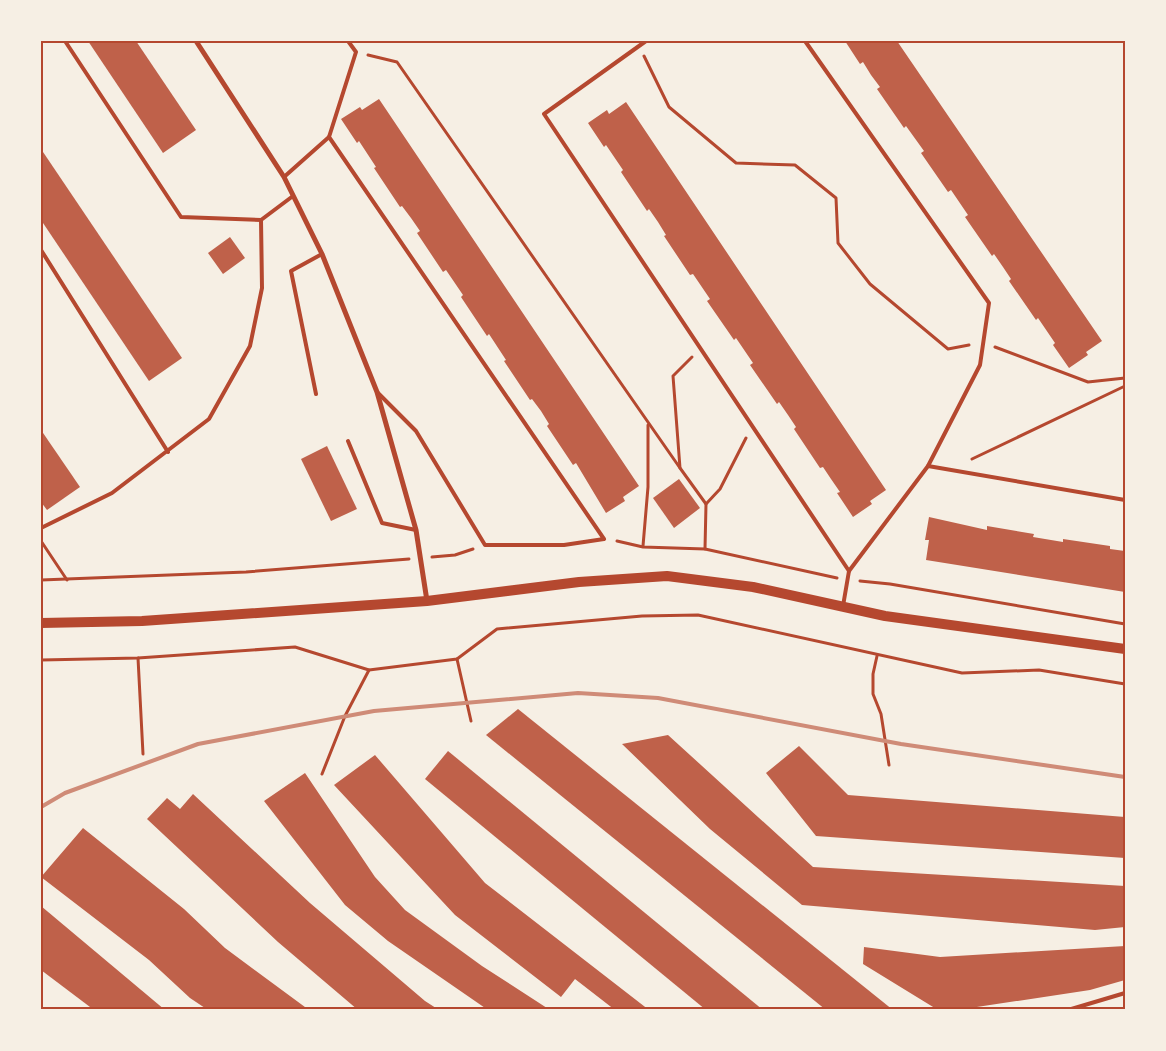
<svg xmlns="http://www.w3.org/2000/svg" width="1166" height="1051" font-family="Mulish,sans-serif">
<rect width="100%" height="100%" fill="#f6efe4"/>
<g fill="#bf614a">
<polygon points="88,41 136,41 196,130 163,153"/>
<polygon points="845,41 897,41 1102,341 1086,352 1088,355 1069,368 1053,345 1055,343 1038,318 1036,320 1009,281 1011,279 1003,267 994,254 992,256 965,217 968,215 951,190 948,192 921,153 924,151 906,126 904,128 877,89 880,87 871,75 863,62 860,64"/>
<polygon points="379,99 639,486 623,497 625,501 606,513 576,463 573,465 547,426 549,424 541,411 532,399 530,400 504,361 506,360 489,334 487,336 461,297 463,295 446,270 443,272 417,233 420,231 411,218 402,206 400,207 374,168 376,167 359,141 357,143 341,119 360,107 362,110"/>
<polygon points="626,102 886,490 870,501 872,504 853,517 837,493 840,492 831,479 823,467 820,468 794,429 796,427 788,415 779,402 777,404 750,365 753,363 736,338 734,340 707,301 710,299 693,274 690,275 664,236 666,235 658,222 649,209 647,211 621,172 623,170 606,145 604,147 588,123 607,110 609,114"/>
<polygon points="41,149 182,358 149,381 41,220"/>
<polygon points="230,237 245,258 223,274 208,253"/>
<polygon points="41,430 80,487 47,510 41,502"/>
<polygon points="327,446 357,509 331,521 301,459"/>
<polygon points="679,479 700,508 674,528 653,498"/>
<polygon points="929,517 987,530 987,526 1034,534 1033,537 1063,542 1063,539 1110,546 1110,549 1125,551 1125,592 926,560 929,540 925,540"/>
<polygon points="518,709 893,1010 826,1010 486,735"/>
<polygon points="668,735 813,867 1125,886 1125,927 1095,930 802,905 710,829 622,744"/>
<polygon points="799,746 848,795 1125,817 1125,858 816,836 766,773"/>
<polygon points="448,751 763,1010 706,1010 425,779"/>
<polygon points="375,755 485,883 649,1010 615,1010 575,979 561,997 455,915 334,785"/>
<polygon points="305,773 375,877 405,910 482,966 550,1010 488,1010 388,941 345,905 264,801"/>
<polygon points="193,794 310,903 425,1001 439,1010 358,1010 278,942 147,819 167,798 180,809"/>
<polygon points="83,828 184,909 225,948 309,1010 208,1010 190,998 149,960 41,877"/>
<polygon points="41,906 165,1010 94,1010 41,970"/>
<polygon points="1125,946 1125,980 1090,990 957,1010 938,1010 863,964 864,947 940,957"/>
</g>
<g fill="none" stroke-linecap="round" stroke-linejoin="round">
<g stroke="#b5482f" stroke-width="3">
<polyline points="368,55 397,62 680,468"/>
<polyline points="644,56 669,107 736,163 795,165 836,198 838,243 870,284 948,349 969,345"/>
<polyline points="995,347 1088,382 1125,378"/>
<polyline points="692,357 673,376 680,468 706,504"/>
<polyline points="972,459 1125,386"/>
<polyline points="41,541 67,580"/>
<polyline points="617,541 643,547 705,549 837,578"/>
<polyline points="643,546 648,487 648,425"/>
<polyline points="705,549 706,504 720,489 746,438"/>
<polyline points="432,557 455,555 473,549"/>
<polyline points="41,580 246,572 409,559"/>
<polyline points="860,581 890,584 1125,624"/>
<polyline points="877,656 873,674 873,694 881,714 889,765"/>
<polyline points="138,658 143,754"/>
<polyline points="457,659 471,721"/>
<polyline points="41,660 138,658 295,647 369,670 457,659 497,629 642,616 698,615 962,673 1039,670 1125,684"/>
<polyline points="322,774 345,716 369,670"/>
</g>
<g stroke="#b5482f" stroke-width="4">
<polyline points="65,41 181,217 261,220 293,196"/>
<polyline points="348,41 356,52 329,137 604,539 564,545 485,545 416,431 377,392"/>
<polyline points="646,41 544,114 849,571"/>
<polyline points="805,41 989,303 980,365 928,466 849,571 843,606"/>
<polyline points="284,177 329,137"/>
<polyline points="41,250 168,452"/>
<polyline points="316,394 291,271 322,254"/>
<polyline points="348,441 382,523 416,530"/>
<polyline points="928,466 1125,500"/>
<polyline points="41,528 112,493 209,419 250,346 262,288 261,220"/>
<polyline points="1068,1010 1125,993"/>
</g>
<polyline stroke="#b5482f" stroke-width="5" points="196,41 284,177 322,254 377,392 416,530 427,601"/>
<polyline stroke="#b5482f" stroke-width="10" points="41,623 142,621 427,601 579,582 667,576 753,587 885,616 1125,649"/>
<polyline stroke="#cf8b77" stroke-width="4" points="41,807 65,793 198,744 374,711 578,693 658,698 901,744 1125,777"/>
</g>
<rect width="1166" height="1051" fill="none" stroke="#f6efe4" stroke-width="85"/>
<rect x="42" y="42" width="1082" height="966" fill="none" stroke="#b5482f" stroke-width="2"/>
</svg>
